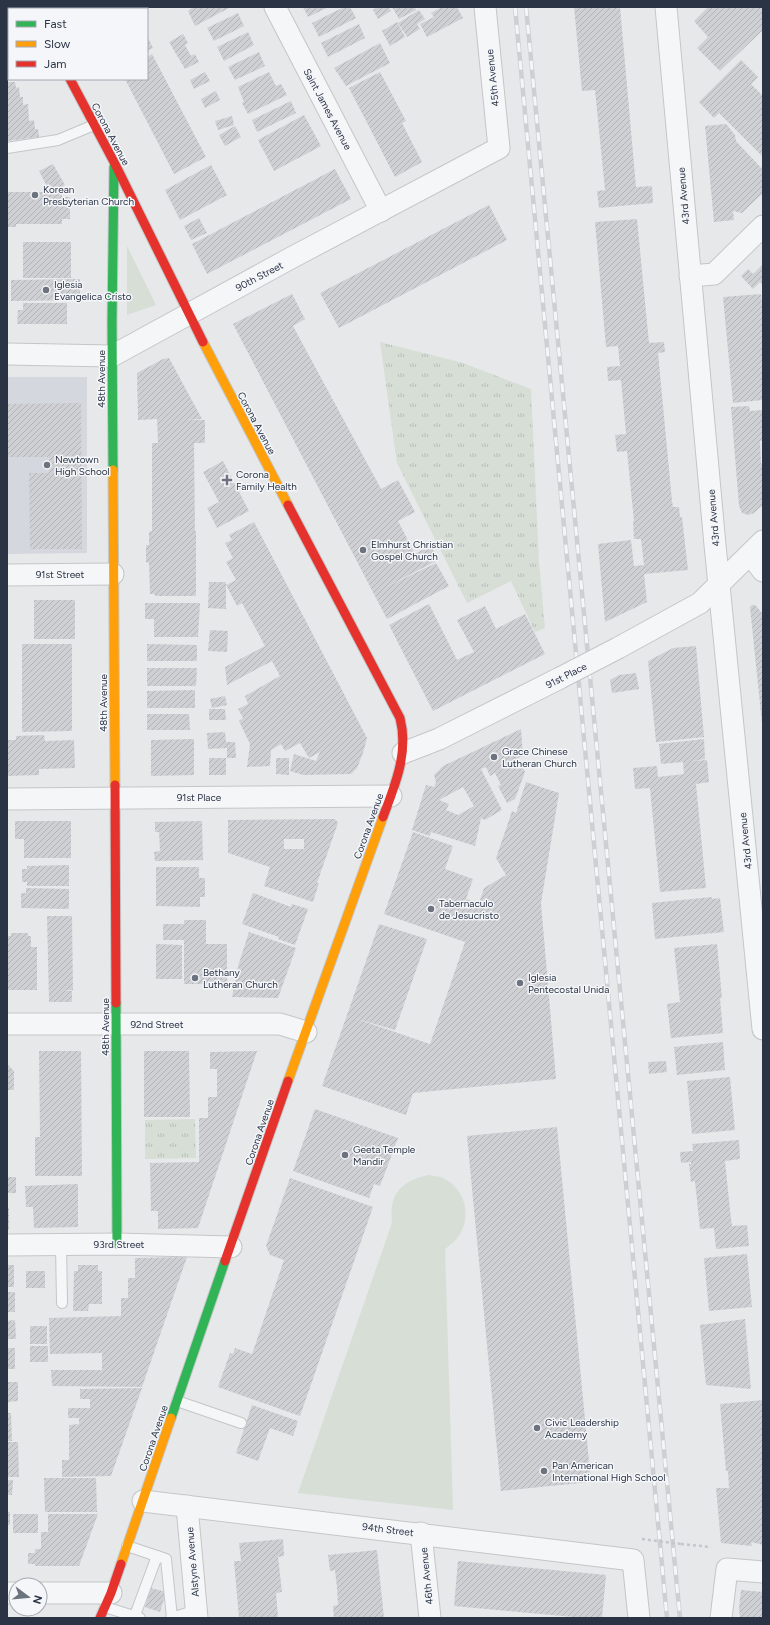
<svg xmlns="http://www.w3.org/2000/svg" width="770" height="1625" font-family="Figtree,sans-serif">
<defs>
<pattern id="grass-tufts" width="24" height="20" patternUnits="userSpaceOnUse"><rect width="24" height="20" fill="#d6ded6"/><path d="M3 7l-1-3M5 7V3M7 7l1-3M15 17l-1-3M17 17v-4M19 17l1-3" fill="none" stroke="#b8bfb9"/></pattern>
<pattern id="building-hatch" width="6" height="6" patternUnits="userSpaceOnUse"><rect width="6" height="6" fill="#ced0d3"/><path d="M-1 1l2-2M0 6l6-6M5 7l2-2" fill="none" stroke="#b1b3b6"/></pattern>
</defs>
<rect width="100%" height="100%" fill="#e6e8ea"/>
<polygon fill="#d4d7dd" points="7,377 87,377 87,553 7,554"/>
<g fill="url(#grass-tufts)">
<polygon points="380,342 463,363 531,389 539,562 545,628 535,632 511,581 467,603 397,463"/>
<polygon points="195,1119 196,1158 145,1159 145,1120"/>
</g>
<g fill="#d6ded6">
<polygon points="127,246 156,305 127,315"/>
<path d="M428,1175c5,1 11,1 15,3 21,10 29,36 17,56 -3,6 -10,11 -15,15l8,261 -155,-17 94,-270c-3,-29 8,-41 36,-48z"/>
</g>
<g fill="url(#building-hatch)" fill-rule="evenodd">
<polygon points="88,7 123,7 124,9 89,9"/>
<polygon points="193,7 231,7 195,26 188,11"/>
<polygon points="303,7 329,7 308,17"/>
<polygon points="344,7 350,7 356,18 319,37 312,23"/>
<polygon points="378,7 389,7 391,11 378,19 373,10"/>
<polygon points="392,7 415,7 416,10 399,19"/>
<polygon points="442,7 449,7 450,8 457,7 463,18 427,37 420,24 434,17 431,13"/>
<polygon points="574,7 620,7 636,187 652,186 653,203 599,208 597,191 605,190 595,90 582,91"/>
<polygon points="708,7 763,7 763,30 720,71 697,48 708,37 694,21"/>
<polygon points="419,10 425,19 417,24 420,29 407,37 398,23"/>
<polygon points="238,13 244,26 214,41 207,28"/>
<polygon points="397,22 405,37 390,46 382,31"/>
<polygon points="359,24 365,38 328,57 321,43"/>
<polygon points="248,32 254,45 224,61 217,47"/>
<polygon points="183,34 188,43 185,45 191,56 195,54 199,62 185,69 169,42"/>
<polygon points="147,36 153,48 147,51"/>
<polygon points="380,43 390,63 346,86 334,68"/>
<polygon points="7,48 9,57 7,58"/>
<polygon points="259,52 265,66 235,80 228,67"/>
<polygon points="152,54 206,157 174,174 125,79 147,79 147,57"/>
<polygon points="741,60 758,77 751,84 763,96 763,157 719,113 714,118 699,102"/>
<polygon points="205,72 210,81 194,89 190,80"/>
<polygon points="269,72 276,86 281,84 287,95 248,114 242,103 244,102 238,87"/>
<polygon points="380,72 406,121 402,123 422,162 395,177 349,88"/>
<polygon points="7,82 15,82 16,88 19,87 20,97 23,97 23,105 28,104 29,121 34,120 35,129 38,129 39,137 7,141"/>
<polygon points="216,91 220,100 205,108 201,99"/>
<polygon points="291,101 296,113 257,132 252,120"/>
<polygon points="304,115 321,146 274,171 258,140"/>
<polygon points="232,116 234,125 218,130 215,121"/>
<polygon points="726,124 735,135 736,141 763,170 763,193 742,213 733,211 734,220 714,222 705,126"/>
<polygon points="235,126 241,137 225,146 219,135"/>
<polygon points="53,164 65,185 62,187 62,197 70,197 70,219 62,219 62,224 16,224 16,227 7,227 7,192 50,192 39,171"/>
<polygon points="211,165 227,195 180,220 165,190"/>
<polygon points="335,169 351,199 207,274 192,244"/>
<polygon points="489,205 507,240 339,328 320,293"/>
<polygon points="199,218 207,233 191,240 184,226"/>
<polygon points="637,219 649,343 664,342 665,352 658,353 672,501 673,507 679,507 680,517 682,517 688,570 644,574 647,602 605,622 598,544 631,540 634,566 644,565 641,539 634,539 633,521 634,521 627,451 617,452 615,435 626,434 621,380 608,381 607,367 620,366 618,346 606,347 595,222"/>
<rect x="23" y="242" width="48" height="36"/>
<polygon points="763,264 763,285 760,282 753,289 741,276 748,269 753,274"/>
<polygon points="80,279 80,300 11,301 11,280"/>
<polygon points="292,294 305,319 293,326 381,489 398,480 415,512 398,521 415,554 431,545 438,560 386,587 436,563 449,586 387,619 233,324"/>
<polygon points="761,294 763,311 763,400 733,403 723,297"/>
<polygon points="23,303 67,303 67,324 17,324 18,310 23,310"/>
<polygon points="169,358 202,419 186,420 205,420 205,443 194,443 195,531 196,531 196,596 155,596 155,594 150,594 149,563 146,562 146,545 149,545 149,532 152,531 152,443 158,443 157,419 138,420 137,373 163,359"/>
<polygon points="81,403 82,549 30,549 29,473 49,473 49,457 7,457 7,404"/>
<polygon points="749,406 750,411 763,410 763,441 760,441 761,464 763,464 763,505 754,513 748,515 742,513 739,506 731,407"/>
<polygon points="223,461 249,511 217,528 207,508 219,502 203,472"/>
<polygon points="254,522 367,738 363,753 357,768 351,774 303,775 290,771 294,754 316,761 320,752 309,758 300,743 285,751 281,744 271,750 270,766 247,767 250,744 239,721 243,718 238,709 248,704 245,696 280,676 272,661 227,685 225,667 265,646 242,603 237,606 226,585 226,609 208,608 209,582 226,582 226,585 236,580 226,562 233,558 225,543 232,540 229,535"/>
<rect x="34" y="600" width="41" height="39"/>
<polygon points="145,603 200,603 198,637 154,637 154,619 145,619"/>
<polygon points="429,604 457,660 474,652 457,620 485,606 496,629 525,614 545,654 433,711 389,625"/>
<polygon points="752,605 755,605 763,614 763,733 750,607"/>
<polygon points="210,630 228,631 227,652 208,651"/>
<polygon points="22,644 72,644 72,731 22,732"/>
<polygon points="147,644 197,645 197,661 147,661"/>
<polygon points="696,646 704,737 656,742 648,661 673,648"/>
<polygon points="147,668 197,668 196,686 147,686"/>
<polygon points="636,673 639,689 612,693 610,680 619,675"/>
<polygon points="195,690 195,708 147,708 147,691"/>
<polygon points="225,696 227,705 212,708 210,699"/>
<polygon points="209,709 225,709 226,720 209,720"/>
<polygon points="147,714 189,714 190,730 147,730"/>
<path d="M521,729l2,27 -5,2 7,14 -10,27 -8,4 -9,-17 3,-1 -6,-12 -5,3 -4,-9 -5,2 21,41 -17,10 -4,-2 -6,28 -44,-14 -1,4 -18,-6 14,-45 8,2 2,-5 -2,-7 9,-9zM463,787l11,19 -16,9 -12,-5 3,-6 -10,-4z"/>
<polygon points="225,732 226,742 235,742 236,758 227,758 227,748 208,749 207,733"/>
<polygon points="44,735 45,741 74,740 75,768 39,769 39,775 7,776 7,740 16,740 16,736"/>
<polygon points="194,739 194,775 151,776 151,740"/>
<polygon points="704,739 705,759 691,761 707,760 709,782 696,784 706,888 660,892 650,788 635,789 633,768 657,766 658,777 684,774 683,762 661,764 659,744"/>
<rect x="209" y="758" width="17" height="17"/>
<polygon points="276,758 289,758 289,775 276,774"/>
<polygon points="526,782 559,793 541,903 556,1079 413,1093 406,1115 322,1086 379,924 427,939 395,1030 354,1018 430,1044 465,942 384,914 413,832 453,846 445,869 473,879 466,899 479,903 484,888 506,875 496,858 512,811 516,813"/>
<path d="M335,819l3,4 -21,60h2l-6,19 -49,-16 6,-19 -42,-14v-33zM284,839h20v10h-20z"/>
<polygon points="15,821 71,821 71,858 24,858 24,839 15,839"/>
<polygon points="202,821 203,860 155,861 154,852 160,851 159,832 155,832 155,822"/>
<polygon points="69,865 69,886 27,886 27,882 22,882 22,869 27,869 27,866"/>
<polygon points="156,867 199,867 199,878 205,878 205,897 200,897 200,907 156,906"/>
<polygon points="26,888 69,889 69,909 21,908 21,893 26,893"/>
<polygon points="253,893 291,907 292,904 308,909 295,945 278,939 279,937 242,924"/>
<polygon points="712,897 712,899 720,898 724,932 655,939 652,903"/>
<polygon points="47,916 72,916 73,990 63,990 72,991 72,1002 49,1002"/>
<polygon points="184,920 206,920 206,944 227,944 227,984 184,984 184,940 163,940 163,924 184,924"/>
<polygon points="249,932 296,948 278,998 232,997 239,963"/>
<polygon points="11,933 28,933 28,936 31,936 31,947 37,947 37,990 7,990 7,936 11,936"/>
<polygon points="156,944 182,945 182,979 156,979"/>
<polygon points="717,944 722,998 720,998 723,1033 671,1038 667,1004 680,1002 674,948"/>
<polygon points="723,1042 725,1070 677,1075 674,1047"/>
<polygon points="39,1051 81,1051 82,1176 35,1176 35,1137 40,1137"/>
<polygon points="144,1051 189,1051 190,1117 144,1117"/>
<polygon points="257,1051 198,1228 158,1229 158,1211 151,1211 150,1163 199,1162 199,1118 208,1118 208,1097 217,1097 217,1069 210,1069 210,1052"/>
<polygon points="666,1061 667,1072 649,1074 648,1062"/>
<polygon points="7,1064 14,1071 14,1090 7,1090"/>
<polygon points="730,1077 735,1130 692,1134 687,1081"/>
<polygon points="315,1109 398,1138 380,1186 374,1184 369,1198 293,1171"/>
<polygon points="557,1127 591,1482 501,1491 467,1136"/>
<polygon points="739,1140 740,1159 725,1161 730,1210 732,1226 747,1225 749,1246 716,1249 714,1228 700,1229 695,1181 691,1182 689,1164 691,1164 691,1162 681,1163 680,1152 693,1151 692,1144"/>
<rect x="7" y="1177" width="9" height="16"/>
<polygon points="290,1178 373,1207 300,1416 218,1387 230,1353 233,1354 235,1348 252,1354 284,1260 270,1255 266,1246"/>
<polygon points="78,1184 78,1227 34,1228 33,1207 26,1207 25,1186"/>
<polygon points="9,1208 9,1230 7,1230 7,1209"/>
<polygon points="747,1254 752,1307 709,1311 704,1258"/>
<polygon points="187,1257 142,1387 52,1386 51,1370 102,1370 102,1353 50,1354 49,1318 121,1316 121,1298 128,1298 128,1278 135,1278 135,1258"/>
<rect x="7" y="1265" width="7" height="22"/>
<polygon points="78,1265 98,1265 98,1271 102,1271 102,1304 89,1304 88,1311 73,1311 74,1271 78,1271"/>
<rect x="26" y="1271" width="19" height="17"/>
<rect x="7" y="1292" width="8" height="20"/>
<polygon points="745,1319 751,1389 706,1385 700,1325"/>
<polygon points="15,1320 16,1339 7,1339 7,1321"/>
<rect x="30" y="1326" width="17" height="18"/>
<rect x="30" y="1346" width="18" height="16"/>
<rect x="7" y="1348" width="8" height="21"/>
<polygon points="7,1382 18,1382 18,1401 7,1402"/>
<polygon points="142,1388 111,1476 62,1477 62,1460 69,1460 69,1425 79,1424 79,1418 68,1418 68,1408 90,1408 90,1399 80,1399 80,1389"/>
<polygon points="763,1400 763,1545 751,1542 752,1546 721,1543 716,1488 729,1488 728,1471 726,1471 720,1404"/>
<polygon points="252,1405 298,1421 293,1436 270,1428 258,1461 236,1453"/>
<polygon points="7,1413 11,1413 12,1441 7,1441"/>
<polygon points="7,1442 18,1442 19,1477 7,1477"/>
<polygon points="44,1478 96,1478 97,1512 45,1512"/>
<polygon points="7,1480 13,1480 12,1495 7,1495"/>
<rect x="7" y="1512" width="3" height="13"/>
<rect x="13" y="1514" width="25" height="19"/>
<polygon points="48,1514 98,1514 79,1566 35,1566 35,1564 28,1564 28,1553 35,1553 35,1549 41,1549 41,1532 48,1532"/>
<polygon points="283,1539 284,1556 278,1557 282,1592 276,1593 278,1618 239,1618 234,1561 241,1561 239,1543"/>
<polygon points="377,1550 384,1618 334,1618 333,1606 338,1605 337,1588 335,1570 330,1571 328,1555"/>
<polygon points="458,1561 606,1575 602,1618 584,1618 454,1606"/>
<polygon points="151,1588 166,1592 160,1612 145,1607"/>
<polygon points="741,1590 763,1592 763,1618 740,1618 739,1608"/>
</g>
<g fill="none" stroke-linecap="round" stroke-linejoin="round">
<g stroke="#c4c6c8" stroke-width="12">
<g id="lane">
<polyline points="7,63 9,63"/>
<polyline points="7,148 58,140 94,125"/>
<polyline points="61,1244 62,1303"/>
<polyline points="177,1401 241,1423"/>
<polyline points="127,1546 166,1559 172,1618"/>
<polyline points="105,1607 140,1618"/>
<polyline points="134,1618 157,1556"/>
<polyline points="171,1618 197,1610"/>
</g>
</g>
<g stroke="#c4c6c8" stroke-width="23">
<g id="street">
<polyline points="275,7 381,211"/>
<polyline points="666,7 715,545 763,1029"/>
<polyline points="690,276 714,274 763,226"/>
<polyline points="7,354 112,356 291,258 499,148 485,7"/>
<polyline points="750,554 763,571"/>
<polyline points="7,575 113,574"/>
<polyline points="618,648 700,603 763,541"/>
<polyline points="403,753 439,739 560,678"/>
<polyline points="7,799 391,796"/>
<polyline points="7,1024 280,1024 306,1032"/>
<polyline points="7,1245 117,1244 231,1247"/>
<polyline points="143,1501 633,1560 639,1618"/>
<polyline points="187,1506 197,1618"/>
<polyline points="421,1533 430,1618"/>
<polyline points="7,1593 16,1593"/>
<polyline points="40,1593 111,1593"/>
<polyline points="721,1618 727,1569 763,1572"/>
</g>
</g>
<g stroke="#c4c6c8" stroke-width="11">
<g id="fast">
<polyline points="113,470 112,322 114,167"/>
<polyline points="116,1003 117,1244"/>
<polyline points="171,1418 225,1261"/>
</g>
</g>
<g stroke="#c4c6c8" stroke-width="11">
<g id="slow">
<polyline points="203,342 288,505"/>
<polyline points="113,470 115,785"/>
<polyline points="288,1081 383,817"/>
<polyline points="121,1564 171,1418"/>
</g>
</g>
<g stroke="#c4c6c8" stroke-width="11">
<g id="jam">
<polyline points="31,7 32,9"/>
<polyline points="70,79 114,162 203,342"/>
<path d="M288,505l112,213c9,35 -5,67 -17,99"/>
<polyline points="115,785 116,1003"/>
<polyline points="225,1261 288,1081"/>
<polyline points="100,1618 111,1593 121,1564"/>
</g>
</g>
<polyline stroke="#c5c6ca" stroke-width="2.5" stroke-dasharray="3 3" stroke-linecap="butt" points="681,1544 711,1547"/>
<use href="#lane" stroke="#f5f6f7" stroke-width="10"/>
<use href="#street" stroke="#f5f6f7" stroke-width="21"/>
<use href="#fast" stroke="#30b455" stroke-width="9"/>
<use href="#slow" stroke="#ff9f0a" stroke-width="9"/>
<use href="#jam" stroke="#e5322d" stroke-width="9"/>
<g stroke="#cecfd2" stroke-width="4.5">
<g id="rail">
<polyline points="515,7 667,1618"/>
<polyline points="526,7 680,1618"/>
</g>
</g>
<use href="#rail" stroke="#f4f6f9" stroke-width="3" stroke-dasharray="9" stroke-linecap="butt"/>
<g stroke="#c4c6c8" stroke-width="23" stroke-linecap="butt">
<polyline id="street-bridge" points="560,678 618,648"/>
</g>
<polyline stroke="#c5c6ca" stroke-width="2.5" stroke-dasharray="3 3" stroke-linecap="butt" points="642,1539 681,1544"/>
<use href="#street-bridge" stroke="#f5f6f7" stroke-width="21"/>
</g>
<g fill="#6c737f" stroke="#f4f6f9" stroke-width="1.5">
<circle cx="35" cy="195" r="4"/>
<circle cx="46" cy="290" r="4"/>
<circle cx="47" cy="465" r="4"/>
<path d="M225 474h4v4h4v4h-4v4h-4v-4h-4v-4h4z"/>
<circle cx="363" cy="550" r="4"/>
<circle cx="494" cy="757" r="4"/>
<circle cx="431" cy="909" r="4"/>
<circle cx="195" cy="978" r="4"/>
<circle cx="520" cy="983" r="4"/>
<circle cx="345" cy="1155" r="4"/>
<circle cx="537" cy="1428" r="4"/>
<circle cx="544" cy="1471" r="4"/>
</g>
<g text-anchor="middle" stroke-width="3" stroke-linejoin="round" paint-order="stroke">
<g font-size="10" fill="#2b3445" stroke="#f4f6f9">
<text transform="translate(492 78) rotate(-96)" y="4">45th Avenue</text>
<text transform="translate(328 109) rotate(62)" y="4">Saint James Avenue</text>
<text transform="translate(111 134) rotate(62)" y="4">Corona Avenue</text>
<text transform="translate(683 196) rotate(-95)" y="4">43rd Avenue</text>
<text transform="translate(259 276) rotate(-28)" y="4">90th Street</text>
<text transform="translate(101 379) rotate(-90)" y="4">48th Avenue</text>
<text transform="translate(257 423) rotate(62)" y="4">Corona Avenue</text>
<text transform="translate(713 518) rotate(-95)" y="4">43rd Avenue</text>
<text x="60" y="578">91st Street</text>
<text transform="translate(566 675) rotate(-27)" y="4">91st Place</text>
<text transform="translate(103 703) rotate(-90)" y="4">48th Avenue</text>
<text x="199" y="801">91st Place</text>
<text transform="translate(368 826) rotate(-70)" y="4">Corona Avenue</text>
<text transform="translate(745 841) rotate(-96)" y="4">43rd Avenue</text>
<text x="157" y="1028">92nd Street</text>
<text transform="translate(105 1027) rotate(-90)" y="4">48th Avenue</text>
<text transform="translate(259 1132) rotate(-71)" y="4">Corona Avenue</text>
<text x="119" y="1248">93rd Street</text>
<text transform="translate(153 1438) rotate(-71)" y="4">Corona Avenue</text>
<text transform="translate(388 1529) rotate(7)" y="4">94th Street</text>
<text transform="translate(192 1562) rotate(-95)" y="4">Alstyne Avenue</text>
<text transform="translate(426 1576) rotate(-96)" y="4">46th Avenue</text>
</g>
<g font-size="10" fill="#2b3445" stroke="#f4f6f9" text-anchor="start">
<text x="43" y="193">Korean<tspan x="43" dy="12">Presbyterian Church</tspan></text>
<text x="54" y="288">Iglesia<tspan x="54" dy="12">Evangelica Cristo</tspan></text>
<text x="55" y="463">Newtown<tspan x="55" dy="12">High School</tspan></text>
<text x="236" y="478">Corona<tspan x="236" dy="12">Family Health</tspan></text>
<text x="371" y="548">Elmhurst Christian<tspan x="371" dy="12">Gospel Church</tspan></text>
<text x="502" y="755">Grace Chinese<tspan x="502" dy="12">Lutheran Church</tspan></text>
<text x="439" y="907">Tabernaculo<tspan x="439" dy="12">de Jesucristo</tspan></text>
<text x="203" y="976">Bethany<tspan x="203" dy="12">Lutheran Church</tspan></text>
<text x="528" y="981">Iglesia<tspan x="528" dy="12">Pentecostal Unida</tspan></text>
<text x="353" y="1153">Geeta Temple<tspan x="353" dy="12">Mandir</tspan></text>
<text x="545" y="1426">Civic Leadership<tspan x="545" dy="12">Academy</tspan></text>
<text x="552" y="1469">Pan American<tspan x="552" dy="12">International High School</tspan></text>
</g>
</g>
<rect width="770" height="1625" fill="none" stroke="#2b3445" stroke-width="16"/>
<rect x="8" y="8" width="140" height="72" fill="#f4f6f9" stroke="#a4a8b1"/>
<rect x="16" y="21" width="20" height="6" fill="#30b455" stroke="#a4a8b1"/>
<text x="44" y="28" font-size="12" fill="#2b3445">Fast</text>
<rect x="16" y="41" width="20" height="6" fill="#ff9f0a" stroke="#a4a8b1"/>
<text x="44" y="48" font-size="12" fill="#2b3445">Slow</text>
<rect x="16" y="61" width="20" height="6" fill="#e5322d" stroke="#a4a8b1"/>
<text x="44" y="68" font-size="12" fill="#2b3445">Jam</text>
<g transform="translate(28 1597) rotate(106)"><circle r="19" fill="#f4f6f9" stroke="#a4a8b1"/>
<path d="M0-3L7 15L0 10L-7 15Z" fill="#6c737f"/>
<text y="-6" font-size="11" font-weight="bold" text-anchor="middle" fill="#2b3445">N</text>
</g>
</svg>
